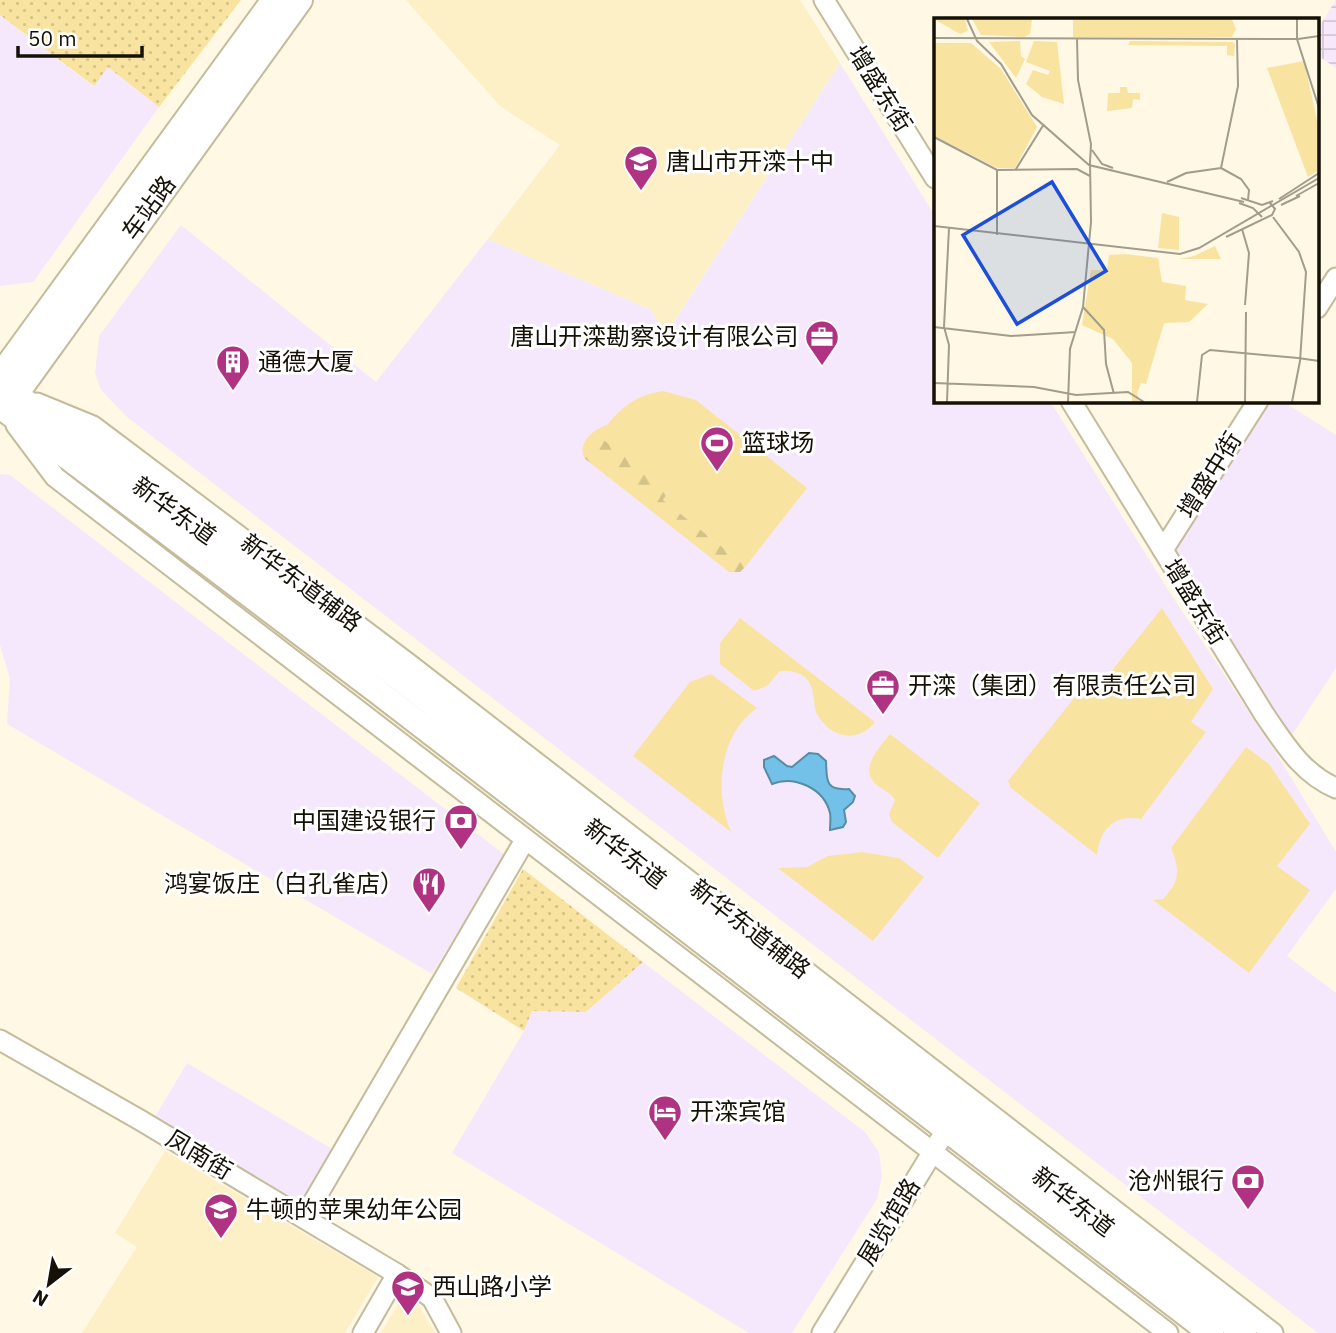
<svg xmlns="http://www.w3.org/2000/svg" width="1336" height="1333" font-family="'IBM Plex Sans','Noto Sans SC',sans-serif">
<defs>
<pattern id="industrial-grid" width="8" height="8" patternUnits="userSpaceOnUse" patternTransform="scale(1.75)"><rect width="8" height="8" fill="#f8e8fb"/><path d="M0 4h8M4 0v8" fill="none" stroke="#d4c6d6"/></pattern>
<pattern id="forest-firs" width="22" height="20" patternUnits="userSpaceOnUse" patternTransform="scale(1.75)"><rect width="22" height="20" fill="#f8e4a0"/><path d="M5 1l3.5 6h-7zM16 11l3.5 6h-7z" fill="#d4c388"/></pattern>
<pattern id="park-dots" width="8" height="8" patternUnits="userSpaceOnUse" patternTransform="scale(1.75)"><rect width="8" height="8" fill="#f8e4a0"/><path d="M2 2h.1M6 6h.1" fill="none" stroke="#d4c388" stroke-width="1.8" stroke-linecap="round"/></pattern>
</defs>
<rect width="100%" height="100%" fill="#fef8e4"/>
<g fill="#f6e8fc">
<polygon points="0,15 93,86 108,67 159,107 33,282 0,286"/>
<polygon points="840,63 935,216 935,401 1050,401 1167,588 1278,756 1336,852 1336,889 1287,956 1336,993 1336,1333 1318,1333 127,417 101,390 95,373 99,336 181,225 376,382 488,239 651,310 667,333"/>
<polygon points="1264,401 1282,401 1336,435 1336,668 1290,738 1171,547"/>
<polygon points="0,474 10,475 505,855 432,974 7,724 10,679 0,645"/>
<polygon points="643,962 865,1132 879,1152 882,1175 877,1199 792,1333 749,1333 452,1153 524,1031 532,1011 586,1012"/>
<polygon points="187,1063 332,1149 300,1203 155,1117"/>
</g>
<polygon fill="url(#industrial-grid)" points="1336,0 1336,68 1317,55 1317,30"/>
<g fill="#fdf0c7">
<polygon points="406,0 800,0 840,63 666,334 651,310 488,239 560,145 500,106"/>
<polygon points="165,1151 378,1277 345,1333 82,1333 137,1247 115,1233"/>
<polygon points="401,1299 416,1301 435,1333 381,1333"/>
</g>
<g fill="#f8e4a0">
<path d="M663,391l33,9 111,88 -61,78 -83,-66 6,-8 -70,-55c16,-25 34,-42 64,-46z"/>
<path d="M1162,608l51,81 -22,33 15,10 -65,87c-27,-5 -41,10 -44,36l-86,-67 -3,-7 82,-103 11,6z"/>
<path d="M740,618l135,104c-17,22 -45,16 -58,-8 -5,-11 -1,-25 -11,-36 -7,-7 -17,-7 -26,-7l-13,15 -13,5 -34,-27v-21z"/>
<path d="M711,674l46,34c-38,26 -43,84 -26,124l-98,-76 57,-74z"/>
<path d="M890,734l90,69 -42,55 -46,-36 -3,-8 6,-14c-5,-8 -10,-9 -17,-14 -21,-16 1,-38 12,-52z"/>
<path d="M1246,747l23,17 41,60 -33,42 33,24 -61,83 -96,-73 10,-1c17,-18 17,-29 8,-51z"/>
<polygon points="862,852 899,858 924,877 873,941 778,868 807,867 828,856"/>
</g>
<path fill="url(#forest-firs)" d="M607,425l-7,12 69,54 -6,9 83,66 -6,6h-11l-145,-114c-6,-16 8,-28 23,-33z"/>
<g fill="url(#park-dots)">
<polygon points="0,0 241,0 159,107 108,67 94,86 0,15"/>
<polygon points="523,869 643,962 586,1012 532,1011 524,1031 456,988"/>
</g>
<path fill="#73c1e9" stroke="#578ca5" stroke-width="2" d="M809,753l9,1 8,7c1,18 -2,30 23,28l6,7 -2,6 -9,8 2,12 -3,5 -13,3c0,-6 1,-12 0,-17 -6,-25 -36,-38 -58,-29l-8,-17v-7l10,-4 13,10 5,1z"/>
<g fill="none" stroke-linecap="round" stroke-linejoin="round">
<g stroke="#c4bb9b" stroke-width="23">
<g id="minor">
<polyline points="824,0 935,178"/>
<polyline points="1317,308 1336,278"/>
<path d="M1071,401l193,313c20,29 38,60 72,74"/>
<polyline points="37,403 93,426 409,664 1273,1333"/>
<path d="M16,425l39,52c370,286 743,568 1113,856"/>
<polyline points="1163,550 1258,401"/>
<polyline points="0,1040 140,1120 397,1274 432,1298 451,1333"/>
<polyline points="304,1218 525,840"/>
<polyline points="363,1333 397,1274"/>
<polyline points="822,1333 940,1140"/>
</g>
</g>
<g stroke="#c4bb9b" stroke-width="28">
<g id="major">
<polyline points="0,376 274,0"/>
<polyline points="0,383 398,677 961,1116 1244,1333"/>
<polyline points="0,406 377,691 1211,1333"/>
<polyline points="6,408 300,0"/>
</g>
</g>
<use href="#minor" stroke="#fff" stroke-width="19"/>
<use href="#major" stroke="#fff" stroke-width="24"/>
</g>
<defs>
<g id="school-pin" transform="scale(1.75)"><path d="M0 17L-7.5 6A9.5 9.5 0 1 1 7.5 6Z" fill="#b03282" stroke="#fff"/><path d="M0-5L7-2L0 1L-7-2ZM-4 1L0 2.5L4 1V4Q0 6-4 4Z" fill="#fff"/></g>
<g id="office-pin" transform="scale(1.75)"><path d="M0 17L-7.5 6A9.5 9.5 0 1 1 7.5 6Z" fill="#b03282" stroke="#fff"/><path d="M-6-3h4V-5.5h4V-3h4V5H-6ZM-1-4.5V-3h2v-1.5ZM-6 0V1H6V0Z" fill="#fff"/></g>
<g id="building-pin" transform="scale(1.75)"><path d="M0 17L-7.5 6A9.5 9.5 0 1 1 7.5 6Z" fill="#b03282" stroke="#fff"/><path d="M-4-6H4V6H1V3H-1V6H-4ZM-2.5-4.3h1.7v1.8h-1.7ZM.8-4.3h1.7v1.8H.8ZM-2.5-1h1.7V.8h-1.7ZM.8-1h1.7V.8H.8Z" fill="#fff"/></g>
<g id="stadium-pin" transform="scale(1.75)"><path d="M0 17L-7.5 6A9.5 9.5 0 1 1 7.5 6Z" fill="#b03282" stroke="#fff"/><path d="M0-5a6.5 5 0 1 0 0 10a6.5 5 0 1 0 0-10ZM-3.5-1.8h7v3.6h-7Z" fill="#fff"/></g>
<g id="bank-pin" transform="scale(1.75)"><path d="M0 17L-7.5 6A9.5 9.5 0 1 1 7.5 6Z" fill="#b03282" stroke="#fff"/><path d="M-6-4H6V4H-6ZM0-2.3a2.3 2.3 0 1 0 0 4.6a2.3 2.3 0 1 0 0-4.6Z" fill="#fff"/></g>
<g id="restaurant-pin" transform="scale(1.75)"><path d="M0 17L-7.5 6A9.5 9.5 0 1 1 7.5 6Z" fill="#b03282" stroke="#fff"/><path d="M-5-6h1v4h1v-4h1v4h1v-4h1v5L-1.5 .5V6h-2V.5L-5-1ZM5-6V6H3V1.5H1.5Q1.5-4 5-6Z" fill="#fff"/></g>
<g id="hotel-pin" transform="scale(1.75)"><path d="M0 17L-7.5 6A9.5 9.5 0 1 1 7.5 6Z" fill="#b03282" stroke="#fff"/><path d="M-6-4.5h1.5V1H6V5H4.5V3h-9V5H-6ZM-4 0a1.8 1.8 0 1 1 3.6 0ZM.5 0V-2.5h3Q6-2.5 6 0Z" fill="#fff"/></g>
</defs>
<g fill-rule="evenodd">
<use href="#school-pin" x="641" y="162"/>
<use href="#office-pin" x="822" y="337"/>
<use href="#building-pin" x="233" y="362"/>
<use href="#stadium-pin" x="717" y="443"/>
<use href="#office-pin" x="883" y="686"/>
<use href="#bank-pin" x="461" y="821"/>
<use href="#restaurant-pin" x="429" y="884"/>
<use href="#hotel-pin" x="665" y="1112"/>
<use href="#bank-pin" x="1248" y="1181"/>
<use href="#school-pin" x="221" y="1210"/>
<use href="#school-pin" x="408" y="1287"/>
</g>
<g text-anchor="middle" stroke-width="6" stroke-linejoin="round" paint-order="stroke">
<g font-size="24" fill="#151106" stroke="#fff">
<text transform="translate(880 89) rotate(58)" y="8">增盛东街</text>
<text transform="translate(149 208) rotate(-54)" y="8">车站路</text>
<text transform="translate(1210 475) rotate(-58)" y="8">增盛中街</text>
<text transform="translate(174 511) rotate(36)" y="8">新华东道</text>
<text transform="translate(301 583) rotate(37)" y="8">新华东道辅路</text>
<text transform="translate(1195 602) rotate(58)" y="8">增盛东街</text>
<text transform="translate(625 854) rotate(38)" y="8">新华东道</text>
<text transform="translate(750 929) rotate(38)" y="8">新华东道辅路</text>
<text transform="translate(199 1155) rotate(31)" y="8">凤南街</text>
<text transform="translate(1073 1202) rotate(38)" y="8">新华东道</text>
<text transform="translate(889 1222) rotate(-59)" y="8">展览馆路</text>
</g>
<g font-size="24" fill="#151106" stroke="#fff" text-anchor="start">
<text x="666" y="170">唐山市开滦十中</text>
<text x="798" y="345" text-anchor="end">唐山开滦勘察设计有限公司</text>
<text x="258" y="370">通德大厦</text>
<text x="742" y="451">篮球场</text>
<text x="908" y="694">开滦（集团）有限责任公司</text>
<text x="436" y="829" text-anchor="end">中国建设银行</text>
<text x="404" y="892" text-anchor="end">鸿宴饭庄（白孔雀店）</text>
<text x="690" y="1120">开滦宾馆</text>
<text x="1224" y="1189" text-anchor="end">沧州银行</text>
<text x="246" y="1218">牛顿的苹果幼年公园</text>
<text x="432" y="1295">西山路小学</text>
</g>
</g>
<g transform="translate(934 18)">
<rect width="385" height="385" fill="#fef8e4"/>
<path d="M196,23l103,1 2,2 -1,12 -7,-1v-9l-99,-1z" fill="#f8e4a0"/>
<path d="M0,1h31l3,12 -8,3zM38,1h60l-2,15 -6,3 -43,-2zM139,1h159l4,10 -4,8h-159zM86,23l1,15 4,3 -9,19 -27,-36zM100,23l23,1 7,62 -22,-7 -16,-13 7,-14 15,5 2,-4 -24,-9zM0,25h37l30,26 36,58 -22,41h-18l-63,-32zM370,43l15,68v41l-11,7 -41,-109zM186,69h7l1,6h12v7l-7,-1 -1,9 -25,3 1,-18h12zM228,195l17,4v33l-21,-2zM281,228l6,13h-42l15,-3zM191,236l33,4 4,24 24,4 -1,14 23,4 -19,18 -25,1 -18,61 -5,-1 -4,11 4,8h-9v-39l-19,-24 -31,-14 9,-55h16l2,-15z" fill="#f8e4a0"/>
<path fill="none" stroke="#a19c8b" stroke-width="2" d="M33,1l10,22 24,23 31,51 57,50 155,37M363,1v20l22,69M0,20l364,1 21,-3M143,21l1,41 13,64 -1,18M0,119l63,33 80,-1 13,7M158,132l10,14 11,4M287,150l17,-82 -1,-47M287,150l20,11 8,11 -1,10M82,151l28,-45M233,164l19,-9 35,-5M362,178l23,-13M307,180l21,7 11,-4M345,181l40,-26M305,185l14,5 9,9M347,187l19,-9M339,199l26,35 7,20 -6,89 -8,41M0,208l246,28 19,-6 120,-70M308,211l7,24 -4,52M63,217v-65M292,219l46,-22 3,-6 -5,-6M149,289l21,23 2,34 8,30M0,309l77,9 65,-4M364,340l21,3M0,365l100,4 42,8 52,-3 16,10M13,384l2,-57 -5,-18 5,-99M134,384l2,-53 13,-42 8,-85 -1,-60M263,384l5,-47 8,-5 88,8M311,384l1,-90"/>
<path fill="#1d4ed8" fill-opacity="0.15" stroke="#1d4ed8" stroke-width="3.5" d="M118,164l54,89 -89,53 -54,-89z"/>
<rect width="385" height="385" fill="none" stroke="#151106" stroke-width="3.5"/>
</g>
<g transform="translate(49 1284) rotate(211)" stroke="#ffffff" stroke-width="5" paint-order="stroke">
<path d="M0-5L12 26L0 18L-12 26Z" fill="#151106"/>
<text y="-10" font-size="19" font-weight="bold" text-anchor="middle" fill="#151106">N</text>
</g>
<path d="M18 46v10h124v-10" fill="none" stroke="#151106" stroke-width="3.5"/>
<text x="28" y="46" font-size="21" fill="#151106" stroke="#ffffff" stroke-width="5" paint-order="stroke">50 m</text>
</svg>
